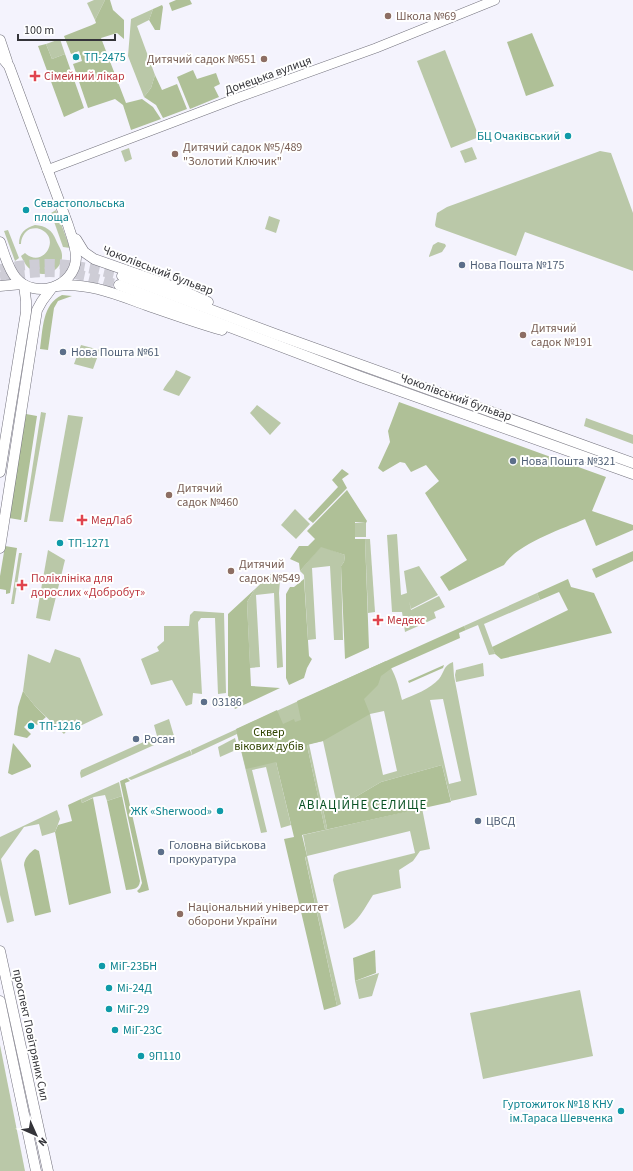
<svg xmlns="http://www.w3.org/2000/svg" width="633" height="1171" font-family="'Source Sans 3',sans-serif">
<rect width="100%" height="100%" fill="#f4f3fd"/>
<g fill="#bac8a8" fill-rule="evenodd">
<polygon points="94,0 105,0 95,20 87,3"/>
<polygon points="153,9 149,20 137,26 155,75 151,88 144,97 128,56 131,19"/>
<polygon points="60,39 65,54 52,59 46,44"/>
<polygon points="445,50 479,137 451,148 417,61"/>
<polygon points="472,147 477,159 465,163 460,151"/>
<polygon points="129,148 132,159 125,162 121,151"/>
<polygon points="600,151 611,153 633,213 633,271 525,232 516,256 436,227 435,225 437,213 447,207"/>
<polygon points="56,210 70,248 63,247 51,213"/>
<polygon points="269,216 280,220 276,233 265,229"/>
<path d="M35,225c11,1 17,5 21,15 2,5 6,10 6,15 1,15 -18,24 -29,16 -6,-3 -9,-9 -12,-15l4,-3c17,16 36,-13 17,-23 -3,-2 -8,-2 -12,-1 -6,3 -9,9 -9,15h-2c0,-11 6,-16 16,-19z"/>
<polygon points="8,230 19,258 15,261 4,231"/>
<polygon points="438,242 445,244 446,246 442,252 429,257 429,256 433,245"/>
<polygon points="81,345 100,350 93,369 74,364"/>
<path d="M176,370l15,7 -12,19 -16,-6c4,-8 10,-12 13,-20z"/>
<polygon points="257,405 281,423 270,435 250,413"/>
<polygon points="41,412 46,413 27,522 24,522"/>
<polygon points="68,415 83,417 63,522 49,521"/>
<polygon points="586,418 633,435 633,444 584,426"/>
<polygon points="295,509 310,524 296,539 281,525"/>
<rect x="355" y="523" width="11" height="14"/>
<polygon points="397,534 401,595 407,593 404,571 419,566 438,595 411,609 409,601 411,610 439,596 445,607 434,612 436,618 405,632 402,612 392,612 387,535"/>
<polygon points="365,539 370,539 375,612 368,613"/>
<polygon points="321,546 345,555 344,562 341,566 343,640 334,640 330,566 312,568 316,639 308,640 304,575 300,571"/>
<polygon points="48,550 65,560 50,621 36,618"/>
<polygon points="19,553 22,553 14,604 11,604"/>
<polygon points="273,572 275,580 280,580 279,593 283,667 277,668 274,593 256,595 260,667 250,668 247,602 255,589"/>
<polygon points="537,593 540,600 484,624 495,654 489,655 478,625 466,630 464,626"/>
<polygon points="194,611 224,613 226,693 218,694 215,618 201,618 198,622 202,694 193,693 192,704 186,706 172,680 151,685 141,659 159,651 157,647 164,641 164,626 189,626 190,615"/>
<polygon points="55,649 80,658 103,715 80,726 77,719 64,734 35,706 23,691 28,654 50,663"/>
<path d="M386,661c10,12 12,24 16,39 12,-5 28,-11 37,-21 6,-8 4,-13 14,-17l1,14 23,119 -26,6 -9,-36 -61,17 -39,23h-5l-14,-64 -14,3 18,84 -2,1 -18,-84 -31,17 15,63 -10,3 -15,-61 -14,3 15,62 -6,1 -24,-99 -45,21 -1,-5zM443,699l18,82 -12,3 -19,-84zM384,711l13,60 -14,4 -13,-61z"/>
<polygon points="483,663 484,676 456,682 455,675 456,670"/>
<polygon points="169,719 174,736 81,778 80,773 81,770 157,736 154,725"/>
<polygon points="235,738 238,749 220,757 218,747"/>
<polygon points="190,750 192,755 131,780 128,778"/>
<polygon points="119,782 122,796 107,801 105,795 94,797 82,803 81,799"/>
<path d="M422,808l8,41 -10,2 -7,10 -14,9 2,18 -28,7c-8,12 -15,28 -29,34l-11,-49 1,-5 5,-3 76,-19 -5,-22 -103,25 34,148 -4,2 -32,-150h2l-4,-21z"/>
<polygon points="57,810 60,819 55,832 42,836 39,824 24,827 1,859 14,921 7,923 0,895 0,837"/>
<polygon points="379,973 372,996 359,999 355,981"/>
<polygon points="580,990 593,1056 483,1079 470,1013"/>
<polygon points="0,1045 25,1171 0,1171"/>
</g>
<g fill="#afc097">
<polygon points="105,0 110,0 113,10 124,20 124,39 117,33 101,38 126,103 142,99 153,107 161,119 131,130 123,105 115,99 88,108 73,64 82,61 79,51 71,54 64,36 92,25 96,23 95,20"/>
<polygon points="176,0 190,0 192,4 172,11 169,3"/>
<polygon points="162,5 163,7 160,30 155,30 149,20 153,9"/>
<polygon points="532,33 554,86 526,96 507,42"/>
<polygon points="46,44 52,59 65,54 84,108 64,117 38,46"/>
<polygon points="193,70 197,79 216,73 220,84 214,87 219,97 190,109 177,77"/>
<polygon points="155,75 162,90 177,84 187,109 163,118 156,105 144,97 151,88"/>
<path d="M62,295l10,1 -14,5 -4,7 -6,42 -8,-1c3,-19 2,-45 22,-54z"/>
<path d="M399,402l207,75 -14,34 41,14v5l-37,16 -11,-27c-23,10 -68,25 -81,46l-55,26 -9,-14 27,-17 -42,-67 14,-12 -13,-16 -15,7 -6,-9 -5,-1 -17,10 -5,-4 12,-26 -2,-11z"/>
<polygon points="26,414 37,416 21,520 9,518"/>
<polygon points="342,469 349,474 342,479 347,488 313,523 308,519 338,487 332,480"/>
<polygon points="347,490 367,521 366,523 355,522 355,539 365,539 369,648 345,659 341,566 344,562 345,555 321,547 300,571 299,563 290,559 299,546 308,546 315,539 307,531"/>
<polygon points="5,546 17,548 10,593 6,594 6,590 0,589 0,576"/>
<polygon points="633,551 633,561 596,578 592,569"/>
<polygon points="304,579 309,656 312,659 307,668 304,678 289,685 286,678 286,594 290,587 294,587"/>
<polygon points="568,579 571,587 594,593 612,633 501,659 495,654 492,647 568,610 559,592 540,600 537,593"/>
<polygon points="255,589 247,602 251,686 280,688 235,709 228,696 228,614"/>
<polygon points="464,626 466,630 459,633 460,638 392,668 381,676 378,685 364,699 370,714 323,741 307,745 325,829 327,828 323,809 342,805 381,782 442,765 451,802 302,835 307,856 305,857 337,1006 324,1010 284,839 294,837 276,762 246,769 236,729 277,710 283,724 294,719 295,722 301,720 297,701"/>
<polygon points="444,665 443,668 409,683 408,681"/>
<polygon points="23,691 35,706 46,717 37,725 31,720 24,727 31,734 27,738 14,735 18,707"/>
<polygon points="13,743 31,765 31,767 12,775 8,773"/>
<polygon points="127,778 130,781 125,783 149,890 139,893 137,891 140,888 142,883 120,781"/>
<path d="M122,796l18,85c-1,9 -7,8 -14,9l-19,-89z"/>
<polygon points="93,798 111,893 69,905 55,832 58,825 72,821 68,805 81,799 82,803"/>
<path d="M35,849l4,2 12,61 -16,4 -11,-51c0,-6 6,-13 11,-16z"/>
<polygon points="375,950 376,973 355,981 353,958"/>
</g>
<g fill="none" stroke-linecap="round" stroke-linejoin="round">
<g stroke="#cecdd6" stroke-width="10" stroke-dasharray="10 5" stroke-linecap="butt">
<path d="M0,269c16,-3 32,-5 49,-5 25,0 49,6 73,12"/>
<path d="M0,277c24,-4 50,-7 74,-3 15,2 30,7 45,11"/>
</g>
<g stroke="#73727d" stroke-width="10">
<polyline id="secondary" points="47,170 237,98 376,48 495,0"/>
</g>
<g stroke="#73727d" stroke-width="11">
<g id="primary">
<polyline points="0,40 7,61"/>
<path d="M0,55l9,11 59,159c3,10 8,21 8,33 -1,29 -41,42 -60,20 -8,-9 -12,-25 -16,-36"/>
<polyline points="76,239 84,252 94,259 177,288 208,302"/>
<polyline points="122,276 275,334 633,463"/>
<polyline points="119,285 361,377 633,474"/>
<polyline points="0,286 22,284"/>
<path d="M57,286c31,-4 61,9 89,19 26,9 51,18 76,25"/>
<polyline points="0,472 26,312 26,301 24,285"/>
<polyline points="0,548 37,310 42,301 51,289"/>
<polyline points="0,951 48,1171"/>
<polyline points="0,1001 36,1171"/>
</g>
</g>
<use href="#secondary" stroke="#fff" stroke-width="9"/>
<use href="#primary" stroke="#fff" stroke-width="10"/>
</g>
<g fill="#8d6e63" stroke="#fff" stroke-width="1.5">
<circle cx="388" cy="16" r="4"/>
<circle cx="264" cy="59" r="4"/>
<circle cx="175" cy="154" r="4"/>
<circle cx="523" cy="335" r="4"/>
<circle cx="169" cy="495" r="4"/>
<circle cx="231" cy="571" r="4"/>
<circle cx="180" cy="914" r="4"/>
</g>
<g fill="#0f9aa8" stroke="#fff" stroke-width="1.5">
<circle cx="76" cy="57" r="4"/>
<circle cx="568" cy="136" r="4"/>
<circle cx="26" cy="210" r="4"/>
<circle cx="60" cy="543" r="4"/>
<circle cx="31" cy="726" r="4"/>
<circle cx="220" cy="811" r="4"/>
<circle cx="102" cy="966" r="4"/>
<circle cx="109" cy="988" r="4"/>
<circle cx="109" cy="1009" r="4"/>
<circle cx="115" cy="1030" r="4"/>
<circle cx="141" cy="1056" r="4"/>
<circle cx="621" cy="1111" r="4"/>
</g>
<g fill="#e0444e" stroke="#fff" stroke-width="1.5">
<path d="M33 70h4v4h4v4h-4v4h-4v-4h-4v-4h4z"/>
<path d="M80 514h4v4h4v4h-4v4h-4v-4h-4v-4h4z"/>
<path d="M20 579h4v4h4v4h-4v4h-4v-4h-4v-4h4z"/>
<path d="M376 614h4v4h4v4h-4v4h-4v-4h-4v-4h4z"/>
</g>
<g fill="#5c6f8a" stroke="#fff" stroke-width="1.5">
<circle cx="462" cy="265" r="4"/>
<circle cx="63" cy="352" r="4"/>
<circle cx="513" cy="461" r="4"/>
<circle cx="204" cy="702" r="4"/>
<circle cx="136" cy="739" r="4"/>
<circle cx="478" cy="821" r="4"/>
<circle cx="161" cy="852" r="4"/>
</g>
<g text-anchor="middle" stroke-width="4" stroke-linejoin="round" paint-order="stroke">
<g font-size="12" fill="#785e54" stroke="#fff" text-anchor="start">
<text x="396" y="20">Школа №69</text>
<text x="256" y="63" text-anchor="end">Дитячий садок №651</text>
<text x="183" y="151">Дитячий садок №5/489<tspan x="183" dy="14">"Золотий Ключик"</tspan></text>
<text x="531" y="332">Дитячий<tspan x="531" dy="14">садок №191</tspan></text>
<text x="177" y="492">Дитячий<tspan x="177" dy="14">садок №460</tspan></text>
<text x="239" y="568">Дитячий<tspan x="239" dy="14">садок №549</tspan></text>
<text x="188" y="911">Національний університет<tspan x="188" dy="14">оборони України</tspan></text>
</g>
<g font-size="12" fill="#0d838f" stroke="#fff" text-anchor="start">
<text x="84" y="61">ТП-2475</text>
<text x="560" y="140" text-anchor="end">БЦ Очаківський</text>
<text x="34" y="207">Севастопольська<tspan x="34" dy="14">площа</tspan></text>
<text x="68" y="547">ТП-1271</text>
<text x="39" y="730">ТП-1216</text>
<text x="212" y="815" text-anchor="end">ЖК «Sherwood»</text>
<text x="110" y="970">МіГ-23БН</text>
<text x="117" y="992">Мі-24Д</text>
<text x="117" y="1013">МіГ-29</text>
<text x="123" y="1034">МіГ-23С</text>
<text x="149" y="1060">9П110</text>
<text x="613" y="1108" text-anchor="end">Гуртожиток №18 КНУ<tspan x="613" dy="14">ім.Тараса Шевченка</tspan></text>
</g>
<g font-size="12" fill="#343439" stroke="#fff">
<text transform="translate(268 75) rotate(-20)" y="4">Донецька вулиця</text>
<text transform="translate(158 270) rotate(21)" y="4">Чоколівський бульвар</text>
<text transform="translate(456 397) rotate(20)" y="4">Чоколівський бульвар</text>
<text transform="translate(31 1035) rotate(78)" y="4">проспект Повітряних Сил</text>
</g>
<g font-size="12" fill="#be3a42" stroke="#fff" text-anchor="start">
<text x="44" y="80">Сімейний лікар</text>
<text x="91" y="524">МедЛаб</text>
<text x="31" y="582">Поліклініка для<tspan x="31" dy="14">дорослих «Добробут»</tspan></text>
<text x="387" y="624">Медекс</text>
</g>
<g font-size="12" fill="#4e5e75" stroke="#fff" text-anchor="start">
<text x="470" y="269">Нова Пошта №175</text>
<text x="71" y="356">Нова Пошта №61</text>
<text x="521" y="465">Нова Пошта №321</text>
<text x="212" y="706">03186</text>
<text x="144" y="743">Росан</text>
<text x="486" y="825">ЦВСД</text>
<text x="169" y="849">Головна військова<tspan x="169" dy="14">прокуратура</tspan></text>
</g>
<g font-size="12" fill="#304301" stroke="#fff">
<text x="269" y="736">Сквер<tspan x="269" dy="14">вікових дубів</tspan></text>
</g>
<g font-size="13" letter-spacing="1" fill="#0b5326" stroke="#fff">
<text x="363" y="809">АВІАЦІЙНЕ СЕЛИЩЕ</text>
</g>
</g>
<g transform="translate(36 1135) rotate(135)" stroke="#ffffff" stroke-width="3" paint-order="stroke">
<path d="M0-3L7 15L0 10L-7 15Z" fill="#343439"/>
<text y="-6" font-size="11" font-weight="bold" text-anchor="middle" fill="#343439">N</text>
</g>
<path d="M18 34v6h97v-6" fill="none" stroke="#343439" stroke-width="2"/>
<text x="24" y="34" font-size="12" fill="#343439" stroke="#ffffff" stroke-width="3" paint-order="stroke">100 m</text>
</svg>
